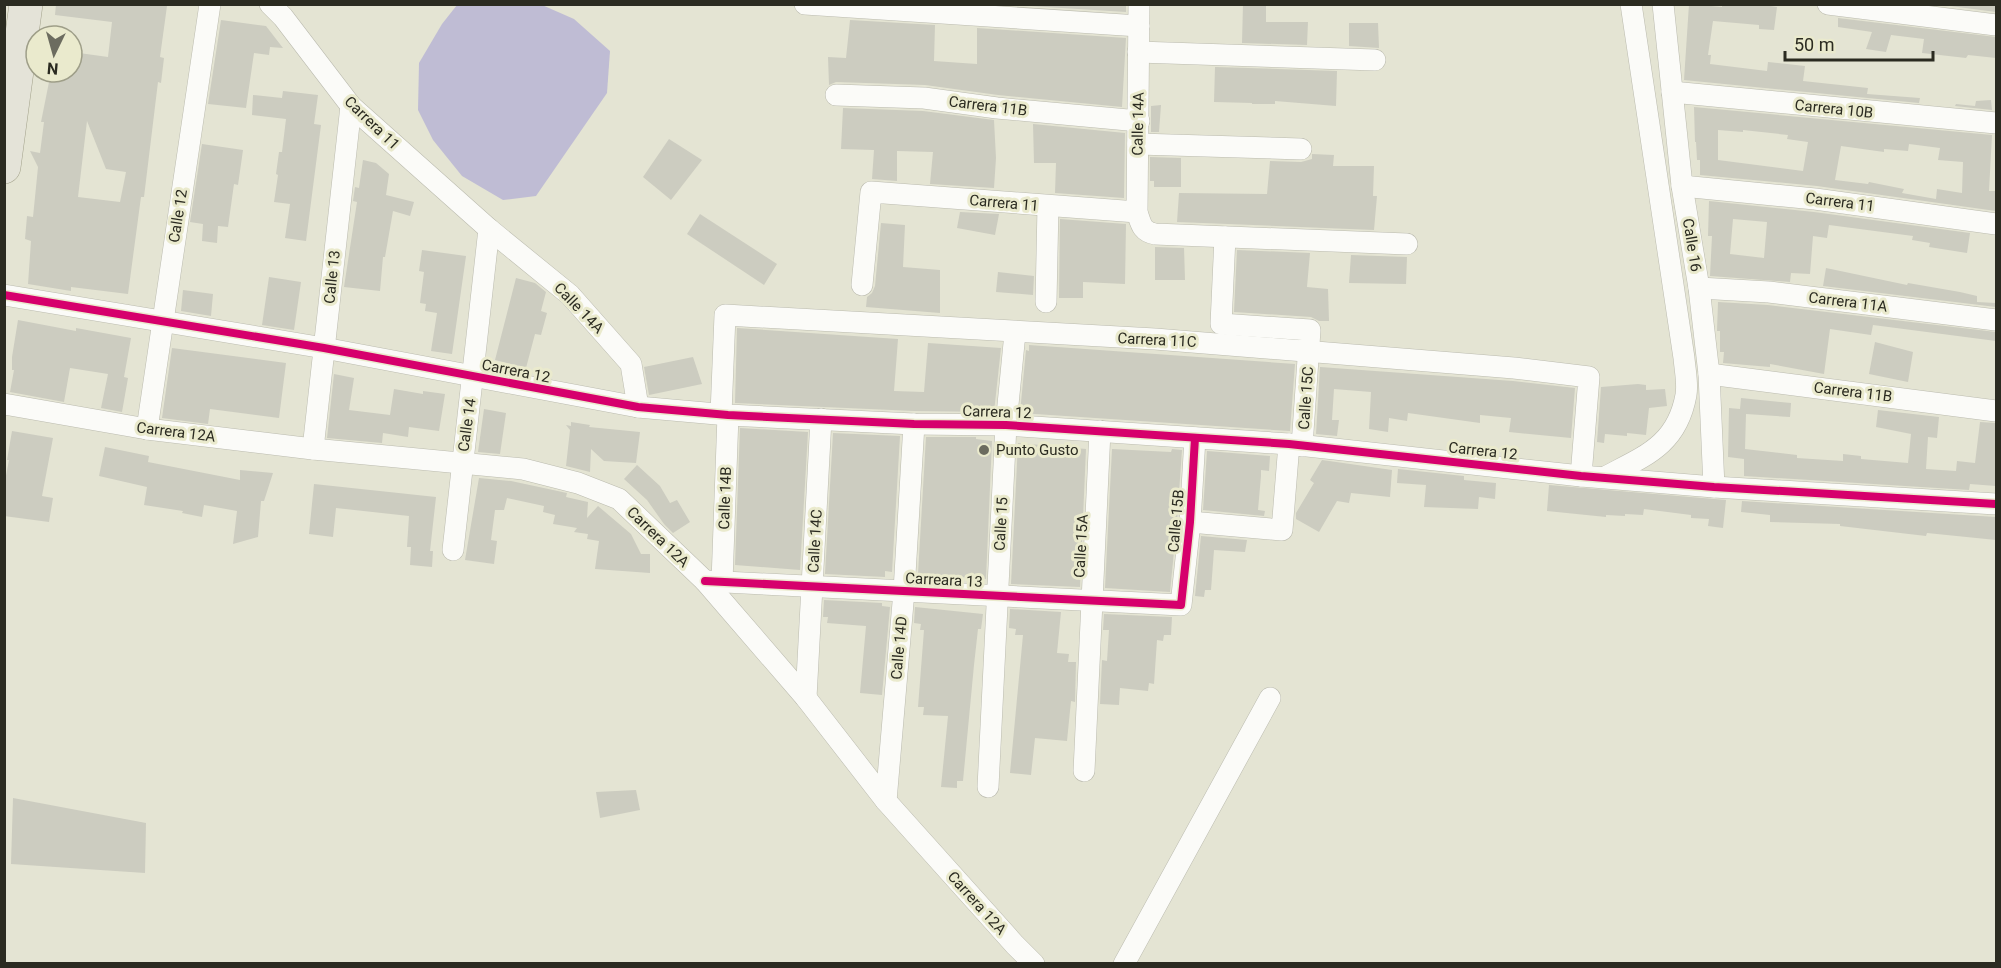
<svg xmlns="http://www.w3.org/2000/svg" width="2001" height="968" font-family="Roboto,sans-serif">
<rect width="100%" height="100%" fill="#e4e4d3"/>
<polygon fill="#bfbcd4" points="457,5 542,5 574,19 610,51 607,93 536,196 503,200 462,176 433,140 418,110 419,63 442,24"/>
<g fill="#ccccc0" fill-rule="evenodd">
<path d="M56,4h96l15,2 -7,51 4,1 -3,25 -3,-1 -14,115h-3l-13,97 -57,-7v4l-43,-7 3,-43 -6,-2 2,-23 6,1 5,-50 -8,-16 10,2 4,-31h-3l10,-50h21v-20l36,5 4,-35 -57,-7zM87,121l19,48 20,3 -6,30 -42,-5z"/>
<polygon points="1030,4 1126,4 1126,12 1030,6"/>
<polygon points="1243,4 1266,4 1266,22 1308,22 1307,45 1242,43"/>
<polygon points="1689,4 1722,7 1722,4 1757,4 1777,7 1774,30 1759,29 1759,25 1713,21 1708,55 1711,55 1710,64 1767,71 1768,62 1805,66 1803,81 1868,88 1867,94 1920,98 1919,103 1684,80"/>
<polygon points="1935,4 1996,4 1996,12"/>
<polygon points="1838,18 1996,37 1996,58 1968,55 1966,58 1922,53 1924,39 1891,35 1886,52 1866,49 1872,32 1838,27"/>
<polygon points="221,20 266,26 283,48 270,47 269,55 254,53 246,108 208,104"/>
<polygon points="850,20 935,25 934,61 977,64 977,28 1126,38 1122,107 998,95 925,85 836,82 829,85 828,57 846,58"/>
<polygon points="1349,23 1378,23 1379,48 1349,46"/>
<polygon points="1215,67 1337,71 1336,106 1275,101 1275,104 1252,104 1252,103 1214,102"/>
<polygon points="283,91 318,95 314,124 321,125 306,241 285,238 290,204 274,202 278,175 276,174 279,152 282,152 286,119 252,115 253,95 282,98"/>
<polygon points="1991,100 1992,110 1955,106 1956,104 1975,106 1976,101"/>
<polygon points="1161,105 1159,132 1151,132 1151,106"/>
<path d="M1694,107l298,28 -3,56h7v20l-179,-25 -117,-11v-15h-3l-1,-18h-1zM1718,130l25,2v-2l45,5 -1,4 21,3 -5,29 -85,-11zM1909,144l31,4 -2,12 25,2 -1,31 -25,-4 -1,10 -34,-6 2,-4 -35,-7 -1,2 -33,-4 6,-34 43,6v-3l24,2z"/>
<polygon points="843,108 923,111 994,120 996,158 994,188 930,184 933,152 897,151 897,181 872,179 874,150 841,149"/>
<polygon points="1033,124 1125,133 1124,198 1055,193 1056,163 1034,163"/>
<polygon points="669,139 702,160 671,200 643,177"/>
<polygon points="202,144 243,150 238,185 234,184 228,227 218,226 217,243 202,241 203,224 190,222"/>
<polygon points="1312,154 1334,155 1333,166 1374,166 1373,196 1377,196 1374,230 1177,222 1179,193 1267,194 1270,161 1301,162 1312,159"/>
<polygon points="1150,157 1181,158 1181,187 1154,187 1154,181 1150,181"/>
<polygon points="363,160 376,163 389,174 386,195 414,202 410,216 393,211 385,257 383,257 380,291 344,287 357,202 353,201 355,187 359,188"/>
<path d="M1709,201l105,11 156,21 -3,20 -38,-6 1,-4 -18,-3 1,-4 -84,-11 -2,13 -14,-2 -3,38 -19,-1 -1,9 -80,-6 2,-40h-4zM1733,219l34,3 -3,36 -34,-4z"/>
<polygon points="960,212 999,214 995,235 957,228"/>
<polygon points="700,214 777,264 764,285 687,234"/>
<polygon points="1060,219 1126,224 1125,284 1083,282 1083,298 1059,298"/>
<polygon points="881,223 905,225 903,267 940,270 940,313 866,307 867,297 872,293 875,286"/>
<polygon points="1155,247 1184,248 1185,280 1155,280"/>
<polygon points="422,250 466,256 452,354 431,351 437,313 425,311 426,304 420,303 424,272 419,271"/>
<polygon points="1237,250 1310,253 1307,287 1328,289 1329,321 1319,321 1311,317 1234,312"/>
<polygon points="1351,255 1407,257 1406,284 1349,283"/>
<polygon points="1826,268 1907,285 1908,283 1960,292 1977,296 1977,302 1996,303 1996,307 1823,286"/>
<polygon points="998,272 1034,276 1033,295 996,292"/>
<polygon points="269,277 301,282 294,330 262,325"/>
<polygon points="516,278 535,283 546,292 541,311 547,313 541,335 535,334 526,368 495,360"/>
<polygon points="183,290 213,294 211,316 181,311"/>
<polygon points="1718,302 1768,305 1996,332 1996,341 1873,325 1871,335 1830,329 1824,374 1770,364 1770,367 1723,363 1724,352 1720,352 1720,331 1717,331"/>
<polygon points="18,320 76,331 76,328 131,338 124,377 128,378 122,412 101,408 108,374 70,368 64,402 10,392 14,370 12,370 12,357"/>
<polygon points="737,328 898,339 894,391 924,392 928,343 1001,348 994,412 914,411 735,403"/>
<polygon points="1875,342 1913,352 1908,382 1869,374"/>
<polygon points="1029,345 1295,364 1290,431 1020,413 1026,350 1029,351"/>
<polygon points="172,348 286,363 279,418 210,409 208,424 162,418"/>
<polygon points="693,357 702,384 649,395 644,367"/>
<polygon points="1320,367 1513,381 1575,388 1571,438 1509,432 1511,418 1480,415 1480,423 1408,413 1407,421 1389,418 1388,432 1369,429 1371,392 1334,389 1332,420 1339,420 1337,436 1316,434"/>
<polygon points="334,374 354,378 349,410 390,415 394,389 423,394 423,391 445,394 439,431 409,427 408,437 383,433 382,443 327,438"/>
<polygon points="1638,384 1646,385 1646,390 1665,389 1667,406 1649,408 1646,435 1627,433 1627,436 1605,434 1604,443 1597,442 1601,387"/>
<polygon points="1741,398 1791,403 1790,417 1746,414 1745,449 1797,455 1797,458 1843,461 1843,454 1861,456 1861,459 1908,463 1911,434 1876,427 1878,410 1939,417 1937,438 1928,437 1926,469 1956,471 1957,461 1975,463 1980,422 1996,423 1996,486 1970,484 1969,490 1744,476 1744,459 1728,457 1729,408 1740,409"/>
<polygon points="484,409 506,413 500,454 478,452"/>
<polygon points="571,422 590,425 589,427 640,432 636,463 604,461 591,449 590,472 566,466 570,430 566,425 571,426"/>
<polygon points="740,428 808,432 800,570 735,565"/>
<polygon points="12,431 53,438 42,496 53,498 49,522 4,516 4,486 9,460 7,460"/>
<polygon points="833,433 900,436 892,572 885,571 885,577 825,574"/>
<polygon points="926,437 976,437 976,439 992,441 986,579 918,574"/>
<polygon points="1018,443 1086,449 1080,587 1011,584"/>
<polygon points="105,447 149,456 148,462 240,480 240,470 273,473 264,501 261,501 258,537 233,544 237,511 204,505 202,517 182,513 183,511 144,505 147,487 99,476"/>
<polygon points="1112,449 1171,452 1172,449 1182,450 1177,521 1170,592 1105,588"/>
<polygon points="1207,451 1270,456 1269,471 1261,470 1261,476 1258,510 1265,511 1264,516 1203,510"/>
<polygon points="1322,460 1392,470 1390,497 1351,493 1349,503 1337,501 1319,532 1296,519 1296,513 1314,483 1310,480"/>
<polygon points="637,465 660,486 670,503 677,500 690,522 673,533 664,524 647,500 624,479"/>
<polygon points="1398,469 1464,476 1464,480 1496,483 1495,499 1479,497 1478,509 1424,507 1426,485 1397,483"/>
<polygon points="479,478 511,481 567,493 566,497 588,502 587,518 598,506 631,534 641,554 650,554 650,573 595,569 599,541 587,539 588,534 574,532 577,528 553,524 555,515 543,512 544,506 507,498 504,510 495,510 491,540 497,541 494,564 465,560"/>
<polygon points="314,484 436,497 430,551 433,551 432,567 410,565 411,547 407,547 409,516 336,508 333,537 309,534"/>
<polygon points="1549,485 1726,500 1723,528 1708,526 1709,519 1691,518 1691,515 1644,509 1643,515 1625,514 1625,516 1606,515 1606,517 1547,511"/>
<polygon points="1742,501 1996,517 1996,540 1927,533 1926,536 1840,526 1840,524 1770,522 1770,515 1741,512"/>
<polygon points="1201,536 1247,540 1245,552 1214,550 1211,590 1205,590 1204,597 1195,596"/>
<polygon points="824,600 882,603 882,606 890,607 882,695 860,693 866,626 827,623 828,617 823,617"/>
<polygon points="915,607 983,614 981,629 978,629 974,665 963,781 957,781 957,788 941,787 948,716 923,715 924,707 918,707 924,630 920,630 921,624 914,623"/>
<polygon points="1010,609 1061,612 1057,653 1069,654 1068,662 1076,662 1075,702 1071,701 1067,741 1035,738 1031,775 1010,773 1023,635 1015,635 1016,629 1009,628"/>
<polygon points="1104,614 1172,617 1171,635 1164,635 1163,641 1157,640 1154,684 1149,683 1148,691 1120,688 1119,705 1100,704 1102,660 1107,661 1109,630 1103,630"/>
<polygon points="636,790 640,810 600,818 596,792"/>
<polygon points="13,798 146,823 145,873 11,864"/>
</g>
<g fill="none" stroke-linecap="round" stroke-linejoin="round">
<g stroke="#bbbbaf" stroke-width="22">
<g id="street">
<polyline points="270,4 283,17 351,106 489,229 570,295 631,364 638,407"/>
<polyline points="805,4 1139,26"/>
<path d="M1139,4l-2,208c4,12 5,20 18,22l252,10"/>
<polyline points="1663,4 1682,186 1699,288 1709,374 1714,487"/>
<polyline points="1828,4 1996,25"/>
<polyline points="1138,52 1375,60"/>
<polyline points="1672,92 1996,123"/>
<polyline points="836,95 924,98 997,108 1139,121"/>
<polyline points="1138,144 1301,149"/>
<polyline points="1682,186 1815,199 1996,224"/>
<polyline points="1225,237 1221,324 1310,330 1302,446"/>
<polyline points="862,285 871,192 1137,212"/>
<polyline points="1699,288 1769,292 1996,320"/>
<polyline points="4,295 324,348 638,407 728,415 914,424 1006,425 1289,444 1581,476 1714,487 1996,504"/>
<polyline points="1046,302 1048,206"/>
<polyline points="1709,374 1996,411"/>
<polyline points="4,404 147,429 313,449 523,469 578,483 619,499 705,581 806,698 886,801 1015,945 1034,964"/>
<polyline points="721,414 725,315 1155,339 1514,368 1589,377 1581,476"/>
<polyline points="147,429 210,4"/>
<polyline points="313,449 351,106"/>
<path d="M1605,477c40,-21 72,-32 81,-82 2,-11 -1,-25 -2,-37l-53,-354"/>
<polyline points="1190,522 1282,530 1289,444"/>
<polyline points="453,550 489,229"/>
<polyline points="705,581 1181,605 1190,522 1195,438"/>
<polyline points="722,582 728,415"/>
<polyline points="806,698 821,419"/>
<polyline points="1084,771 1100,431"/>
<polyline points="988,787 1006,425 1015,333"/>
<polyline points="886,801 904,591 914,424"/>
<polyline points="1124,964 1270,698"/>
</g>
</g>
<g stroke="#a1a089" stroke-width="34">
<polyline id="primary" points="4,167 26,4"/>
</g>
<use href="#street" stroke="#fbfbf8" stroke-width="21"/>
<use href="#primary" stroke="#e4e3d8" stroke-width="33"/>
<g stroke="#eaeacd" stroke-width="11">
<g id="cycleway">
<polyline points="4,295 324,348 638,407 728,415 914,424 1006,425 1289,444 1581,476 1714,487 1996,504"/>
<polyline points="705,581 1181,605 1190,522 1195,438"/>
</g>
</g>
<use href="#cycleway" stroke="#d6006c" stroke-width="8"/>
</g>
<circle fill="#6c6c5f" stroke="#eaeacd" stroke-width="2" cx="984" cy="450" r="6"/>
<g text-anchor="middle" stroke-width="6" stroke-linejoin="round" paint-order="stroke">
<g font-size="15" fill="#2b2b21" stroke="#eaeacd">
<text transform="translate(988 106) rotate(7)" y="5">Carrera 11B</text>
<text transform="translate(1834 109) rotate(6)" y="5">Carrera 10B</text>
<text transform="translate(372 123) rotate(44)" y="5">Carrera 11</text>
<text transform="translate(1138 124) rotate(-89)" y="5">Calle 14A</text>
<text transform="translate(1840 202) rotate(7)" y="5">Carrera 11</text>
<text transform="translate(1004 203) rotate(5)" y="5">Carrera 11</text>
<text transform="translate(178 216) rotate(-81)" y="5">Calle 12</text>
<text transform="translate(1692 245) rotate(81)" y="5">Calle 16</text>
<text transform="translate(332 277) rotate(-84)" y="5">Calle 13</text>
<text transform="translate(1848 302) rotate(7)" y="5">Carrera 11A</text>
<text transform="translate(579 308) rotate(46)" y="5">Calle 14A</text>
<text transform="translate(1157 340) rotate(3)" y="5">Carrera 11C</text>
<text transform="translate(516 371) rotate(11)" y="5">Carrera 12</text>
<text transform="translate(1853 392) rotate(7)" y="5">Carrera 11B</text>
<text transform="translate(1306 398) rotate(-86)" y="5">Calle 15C</text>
<text transform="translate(997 412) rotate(2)" y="5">Carrera 12</text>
<text transform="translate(467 425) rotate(-82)" y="5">Calle 14</text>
<text transform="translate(176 432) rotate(7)" y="5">Carrera 12A</text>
<text transform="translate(1483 451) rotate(6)" y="5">Carrera 12</text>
<text transform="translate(725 498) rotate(-88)" y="5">Calle 14B</text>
<text transform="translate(1176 521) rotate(-85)" y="5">Calle 15B</text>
<text transform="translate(1001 524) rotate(-87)" y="5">Calle 15</text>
<text transform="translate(658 537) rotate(44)" y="5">Carrera 12A</text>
<text transform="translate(815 541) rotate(-87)" y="5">Calle 14C</text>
<text transform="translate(1081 546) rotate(-87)" y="5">Calle 15A</text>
<text transform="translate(944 580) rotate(3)" y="5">Carreara 13</text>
<text transform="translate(899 648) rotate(-85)" y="5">Calle 14D</text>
<text transform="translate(977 903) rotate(48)" y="5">Carrera 12A</text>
</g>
<g font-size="15" fill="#2b2b21" stroke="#eaeacd" text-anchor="start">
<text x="996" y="455">Punto Gusto</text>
</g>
</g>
<rect width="2001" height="968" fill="none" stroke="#2b2b21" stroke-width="12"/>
<g transform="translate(54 54) rotate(185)"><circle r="28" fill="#eaeacd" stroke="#9e9e88" stroke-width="1.5"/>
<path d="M0-4.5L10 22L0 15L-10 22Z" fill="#6c6c5f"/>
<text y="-9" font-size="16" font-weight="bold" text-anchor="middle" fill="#2b2b21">N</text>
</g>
<path d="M1785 51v9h148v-9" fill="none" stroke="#2b2b21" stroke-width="3"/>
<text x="1794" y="51" font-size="18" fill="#2b2b21" stroke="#eaeacd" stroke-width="4.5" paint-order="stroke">50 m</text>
</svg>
